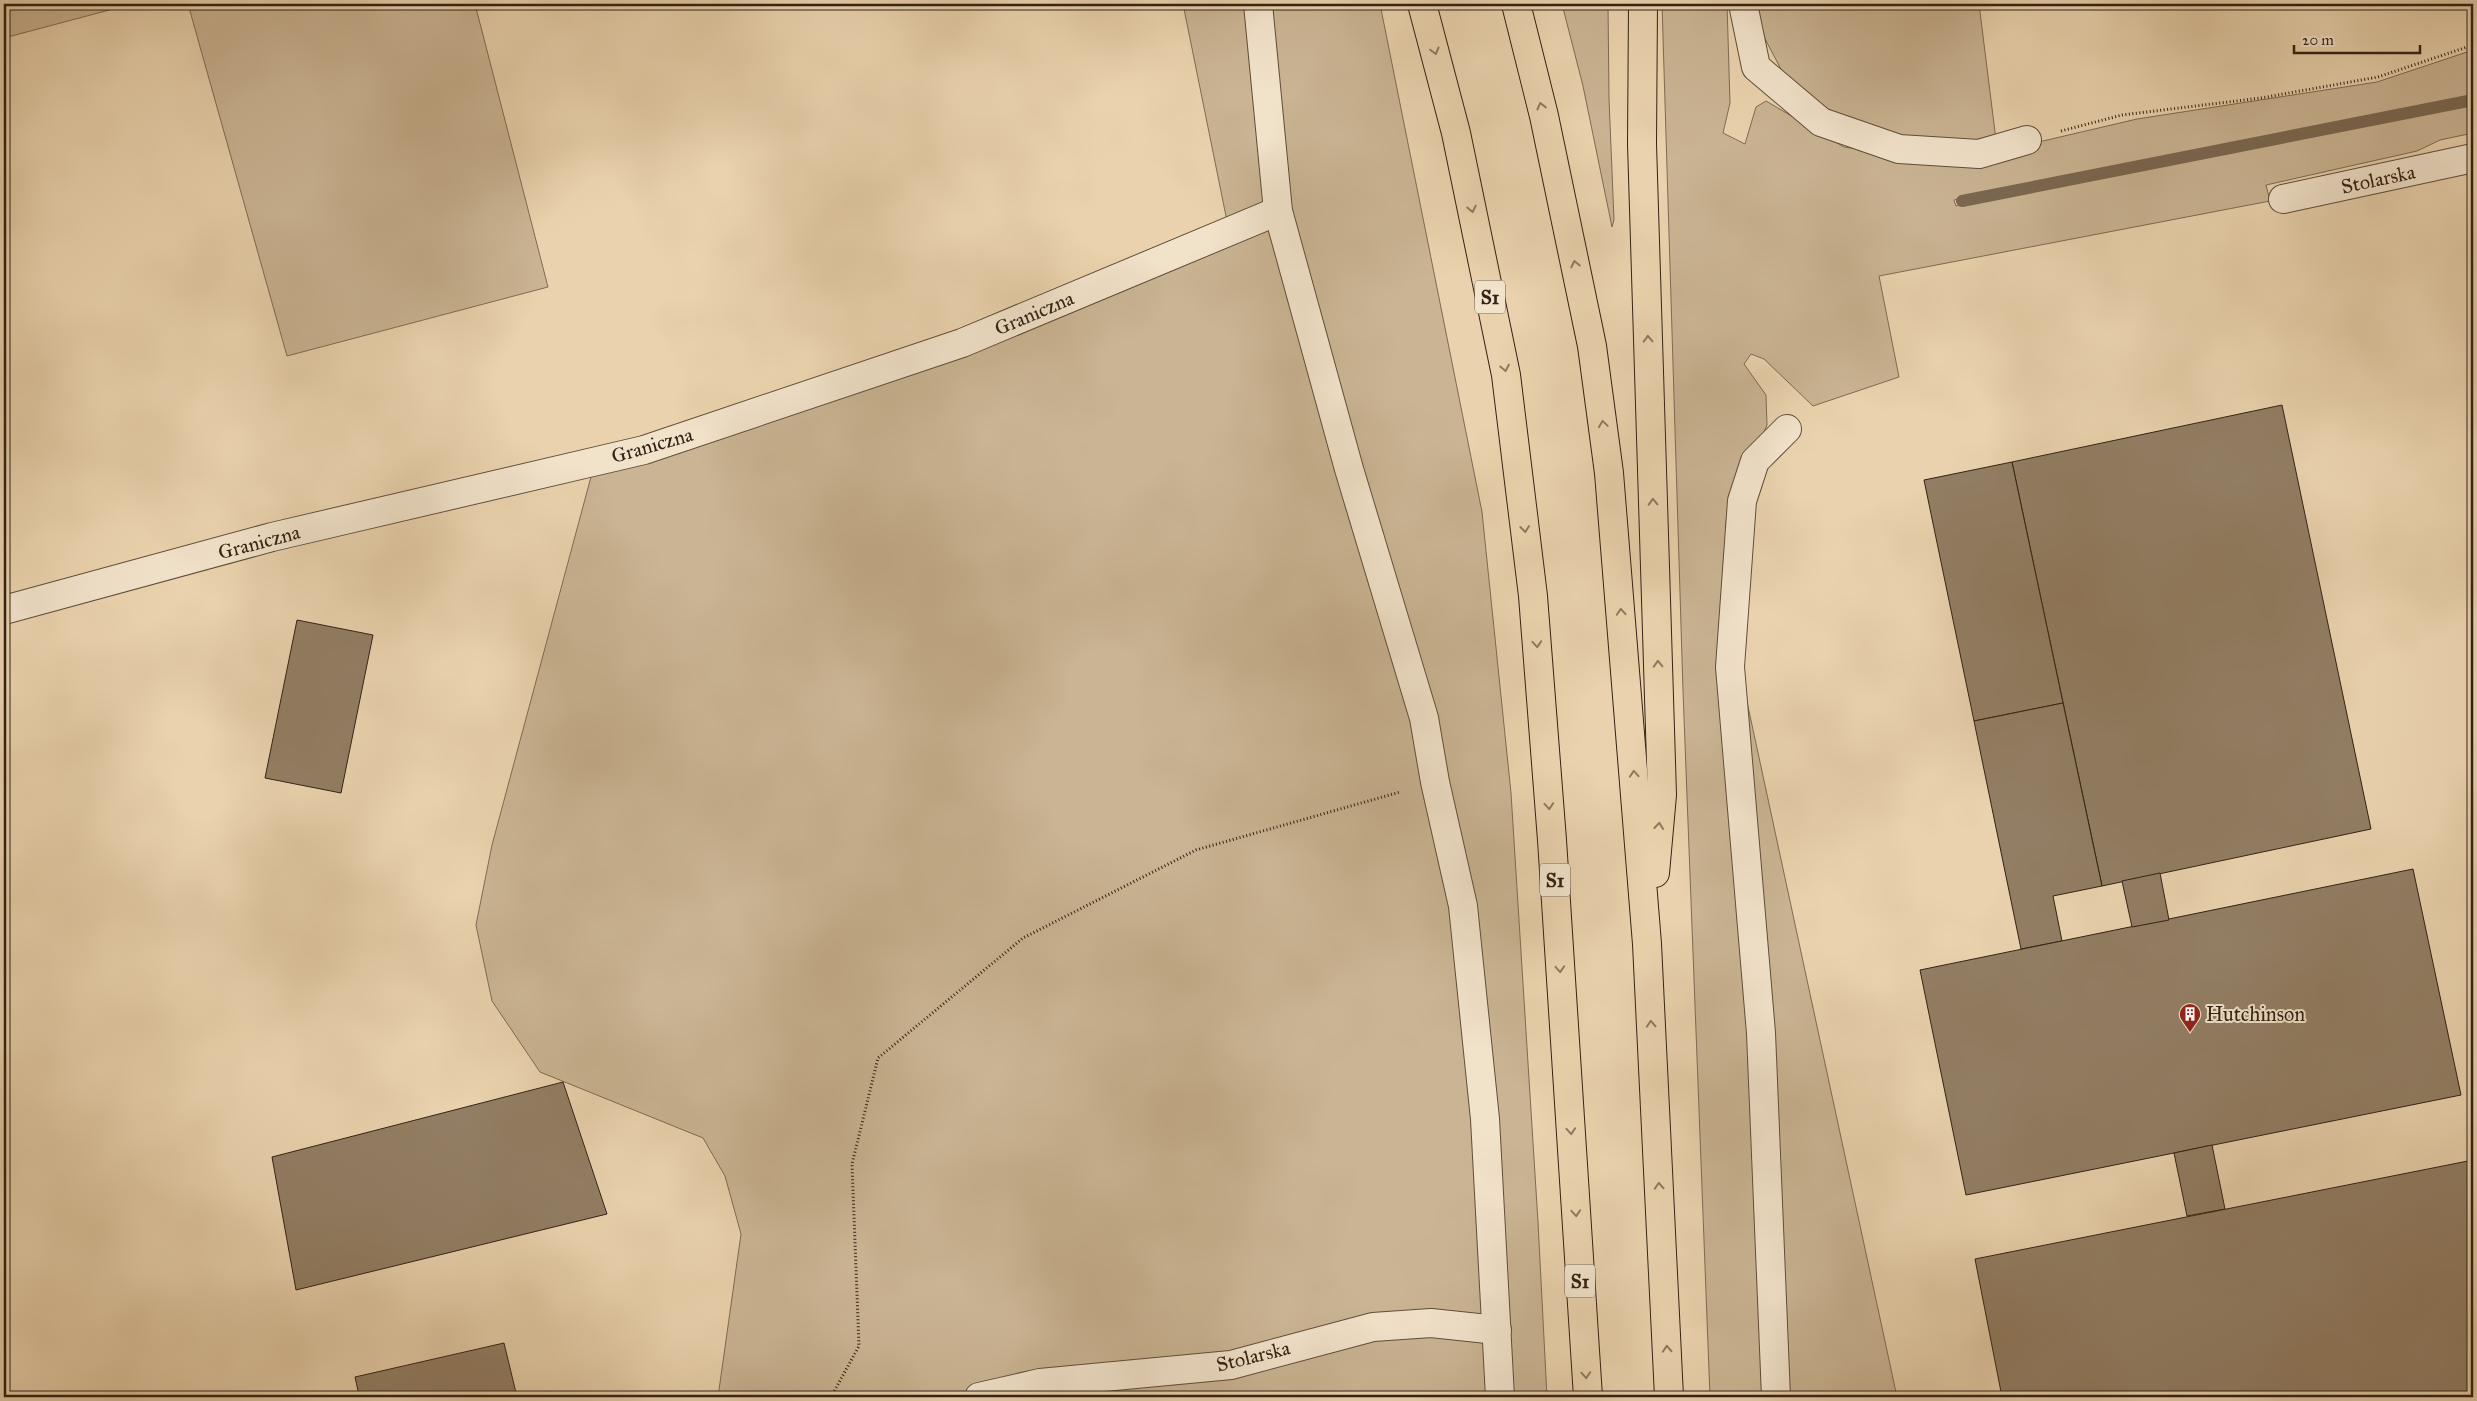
<svg xmlns="http://www.w3.org/2000/svg" width="2477" height="1401" font-family="'IM FELL Great Primer',serif">
<rect width="100%" height="100%" fill="#e9d2ad"/>
<filter id="stains"><feTurbulence type="fractalNoise" baseFrequency=".004" numOctaves="4"/><feColorMatrix values="0 0 0 0 .2 0 0 0 0 .09 0 0 0 0 .02 0 0 0 .5 -.17"/></filter>
<radialGradient id="worn" r=".72"><stop offset=".6" stop-color="#630" stop-opacity="0"/><stop offset="1" stop-color="#630" stop-opacity=".3"/></radialGradient>
<g fill="#cab493" stroke="#7e6b54">
<polygon points="4,4 132,4 4,38"/>
<polygon points="188,4 475,4 548,287 287,356"/>
<polygon points="1183,4 1380,4 1482,512 1511,793 1538,1222 1547,1397 718,1397 741,1234 725,1176 703,1138 540,1072 492,1001 476,925 492,845 595,462 644,450 1229,231"/>
<polygon points="1562,4 1608,4 1609,99 1614,220 1612,227 1583,86"/>
<polygon points="1662,4 1727,4 1730,103 1723,133 1745,144 1756,107 1766,101 1844,147 1900,155 2030,144 2137,119 2377,82 2473,50 2473,96 1954,200 1956,206 2473,105 2473,133 2440,140 2417,151 2266,185 2270,201 1879,276 1899,377 1813,406 1764,359 1751,354 1744,364 1766,395 1767,425 1760,442 1743,468 1726,522 1722,703 1751,1036 1763,1397 1710,1397 1683,691"/>
<polygon points="1753,4 1979,4 1996,140 1924,143 1833,114 1784,75 1762,33"/>
<polygon points="1741,674 1897,1397 1785,1397"/>
</g>
<g fill="none" stroke-linecap="round" stroke-linejoin="round">
<polyline stroke="#7b6851" stroke-width="12" points="1962,201 2473,100"/>
</g>
<g fill="#927e64" stroke="#332214">
<polygon points="2282,405 2371,829 2102,886 2012,462"/>
<polygon points="2012,462 2063,703 1974,721 1924,480"/>
<polygon points="297,620 373,635 341,793 265,778"/>
<polygon points="2063,703 2102,886 2053,896 2062,941 2021,949 1974,721"/>
<polygon points="2413,869 2461,1095 1966,1195 1920,970"/>
<polygon points="2160,873 2169,920 2132,927 2122,881"/>
<polygon points="563,1082 607,1214 296,1290 272,1157"/>
<polygon points="2212,1145 2225,1209 2187,1216 2174,1153"/>
<polygon points="2473,1160 2473,1397 2002,1397 1975,1259"/>
<polygon points="504,1343 517,1397 350,1397 359,1395 355,1377"/>
</g>
<g fill="none" stroke-linecap="round" stroke-linejoin="round">
<g stroke="#604e3a" stroke-width="30">
<g id="minor">
<polyline points="1258,4 1278,211 1349,469 1424,718 1435,782 1463,906 1485,1119 1500,1397"/>
<polyline points="1743,4 1756,67 1821,122 1899,149 1979,154 2027,140"/>
<polyline points="2283,199 2473,158"/>
<polyline points="4,610 272,537 644,450 962,343 1278,211"/>
<polyline points="979,1397 1040,1383 1231,1365 1373,1327 1431,1323 1497,1330"/>
<polyline points="1776,1397 1761,1033 1730,667 1742,501 1755,461 1787,429"/>
</g>
</g>
<g stroke="#332214" stroke-width="30">
<g id="highway">
<polyline points="1422,4 1456,133 1506,375 1533,596 1552,840 1588,1397"/>
<polyline points="1516,4 1544,116 1592,346 1609,473 1647,944 1669,1397"/>
<polyline points="1643,4 1642,144 1662,795 1655,873"/>
</g>
</g>
<g stroke="#332214" stroke-width="3" stroke-dasharray="1 2.5" stroke-linecap="butt">
<polyline points="2061,131 2122,115 2261,98 2378,77 2473,45"/>
<polyline points="831,1397 859,1346 852,1164 878,1058 1023,938 1196,850 1400,792"/>
</g>
<use href="#minor" stroke="#f1e2ca" stroke-width="28"/>
<use href="#highway" stroke="#e9d2ad" stroke-width="28"/>
</g>
<defs><path id="oneway-chevron" d="M-2-3.5L2.5 0L-2 3.5" fill="none" stroke-width="1.6" stroke-linecap="round" stroke-linejoin="round" transform="scale(1.25)"/></defs>
<g stroke="#8e7a60">
<use href="#oneway-chevron" transform="translate(1435 51) rotate(75)"/>
<use href="#oneway-chevron" transform="translate(1541 106) rotate(-104)"/>
<use href="#oneway-chevron" transform="translate(1472 209) rotate(78)"/>
<use href="#oneway-chevron" transform="translate(1575 264) rotate(-102)"/>
<use href="#oneway-chevron" transform="translate(1648 339) rotate(-92)"/>
<use href="#oneway-chevron" transform="translate(1505 368) rotate(79)"/>
<use href="#oneway-chevron" transform="translate(1603 424) rotate(-98)"/>
<use href="#oneway-chevron" transform="translate(1653 502) rotate(-92)"/>
<use href="#oneway-chevron" transform="translate(1525 529) rotate(83)"/>
<use href="#oneway-chevron" transform="translate(1621 612) rotate(-94)"/>
<use href="#oneway-chevron" transform="translate(1537 644) rotate(86)"/>
<use href="#oneway-chevron" transform="translate(1658 664) rotate(-92)"/>
<use href="#oneway-chevron" transform="translate(1634 774) rotate(-94)"/>
<use href="#oneway-chevron" transform="translate(1549 806) rotate(86)"/>
<use href="#oneway-chevron" transform="translate(1659 826) rotate(-84)"/>
<use href="#oneway-chevron" transform="translate(1560 969) rotate(86)"/>
<use href="#oneway-chevron" transform="translate(1651 1024) rotate(-93)"/>
<use href="#oneway-chevron" transform="translate(1571 1131) rotate(86)"/>
<use href="#oneway-chevron" transform="translate(1659 1186) rotate(-93)"/>
<use href="#oneway-chevron" transform="translate(1576 1213) rotate(86)"/>
<use href="#oneway-chevron" transform="translate(1667 1349) rotate(-93)"/>
<use href="#oneway-chevron" transform="translate(1586 1375) rotate(86)"/>
</g>
<defs>
<g id="building-pin" transform="scale(1.125)"><path d="M0 17L-7.5 6A9.5 9.5 0 1 1 7.5 6Z" fill="#8f2418" stroke="#f1e2ca"/><path d="M-4-6H4V6H1V3H-1V6H-4ZM-2.5-4.3h1.7v1.8h-1.7ZM.8-4.3h1.7v1.8H.8ZM-2.5-1h1.7V.8h-1.7ZM.8-1h1.7V.8H.8Z" fill="#fff"/></g>
</defs>
<g fill-rule="evenodd">
<use href="#building-pin" x="2190" y="1014"/>
</g>
<g text-anchor="middle" stroke-width="4" stroke-linejoin="round" paint-order="stroke">
<g fill="#f1e2ca" stroke="#6c5c4b" stroke-width="1">
<rect x="1475" y="280.5" width="30" height="33" rx="4"/>
<rect x="1540" y="863.5" width="30" height="33" rx="4"/>
<rect x="1565" y="1264.5" width="30" height="33" rx="4"/>
</g>
<g font-size="19" font-weight="bold" fill="#332214">
<text x="1490" y="304">S1</text>
<text x="1555" y="887">S1</text>
<text x="1580" y="1288">S1</text>
</g>
<g font-size="20" fill="#332214" stroke="#f1e2ca">
<text transform="translate(2378 179) rotate(-12)" y="7">Stolarska</text>
<text transform="translate(1034 313) rotate(-23)" y="7">Graniczna</text>
<text transform="translate(652 445) rotate(-16)" y="7">Graniczna</text>
<text transform="translate(259 542) rotate(-15)" y="7">Graniczna</text>
<text transform="translate(1253 1356) rotate(-14)" y="7">Stolarska</text>
</g>
<g font-size="20" fill="#332214" stroke="#f1e2ca" text-anchor="start">
<text x="2206" y="1021">Hutchinson</text>
</g>
</g>
<rect width="2477" height="1401" fill="none" stroke="#e9d2ad" stroke-width="20"/>
<rect x="5" y="5" width="2467" height="1391" fill="none" stroke="#332214" stroke-width="2.5"/>
<rect x="10" y="10" width="2457" height="1381" fill="none" stroke="#332214"/>
<path d="M2294 45v8h126v-8" fill="none" stroke="#332214" stroke-width="2.5"/>
<text x="2302" y="45" font-size="15" fill="#332214" stroke="#f1e2ca" stroke-width="4" paint-order="stroke">20 m</text>
<rect width="100%" height="100%" filter="url(#stains)"/>
<rect width="100%" height="100%" fill="url(#worn)"/>
</svg>
